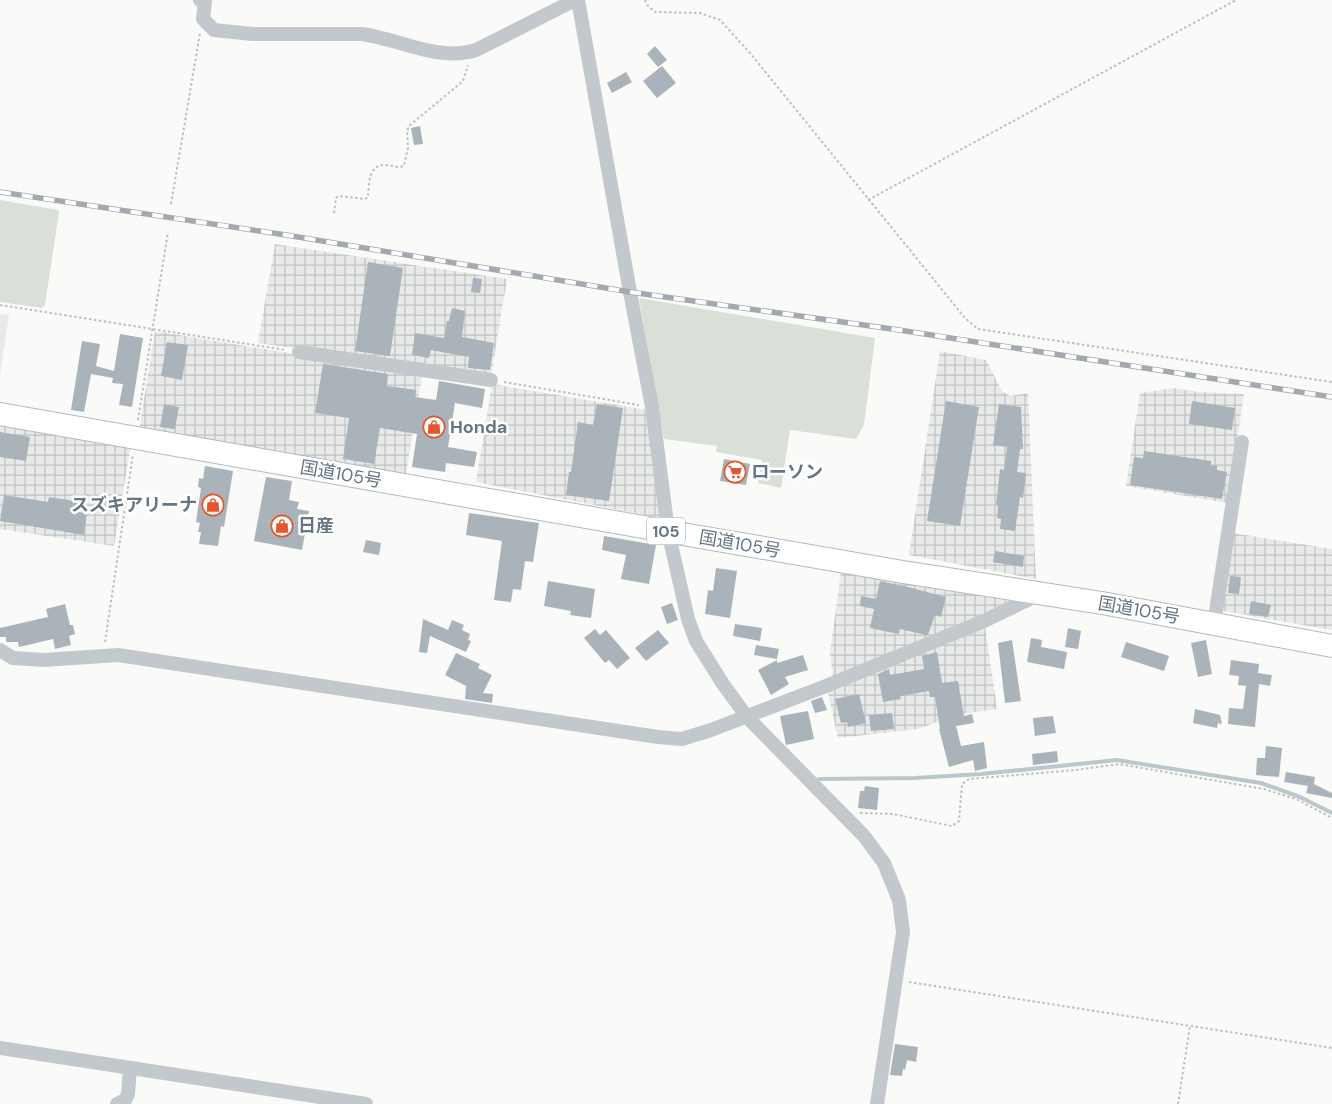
<svg xmlns="http://www.w3.org/2000/svg" width="1332" height="1104" font-family="'DM Sans','Noto Sans JP',sans-serif">
<defs>
<pattern id="industrial-grid" width="8" height="8" patternUnits="userSpaceOnUse" patternTransform="scale(1.25)"><rect width="8" height="8" fill="#e8e9e9"/><path d="M0 4h8M4 0v8" fill="none" stroke="#c0c1c2"/></pattern>
</defs>
<rect width="100%" height="100%" fill="#fafaf8"/>
<polygon fill="#e8e9e9" points="0,314 9,315 0,375"/>
<g fill="url(#industrial-grid)">
<polygon points="275,244 507,279 491,377 258,343"/>
<polygon points="155,331 422,375 406,474 139,430"/>
<polygon points="940,351 986,360 1002,391 1010,396 1028,393 1036,579 909,555"/>
<polygon points="492,384 647,410 661,518 476,482"/>
<polygon points="1174,388 1199,392 1244,394 1228,503 1126,486 1140,393"/>
<polygon points="0,421 131,444 114,546 0,529"/>
<polygon points="1233,533 1332,549 1332,630 1223,611"/>
<polygon points="841,571 1010,598 1014,602 833,678 830,653"/>
<polygon points="985,626 997,709 955,715 919,729 838,738 827,689"/>
</g>
<g fill="#dadfd7">
<polygon points="0,200 58,210 59,212 45,305 42,308 0,302"/>
<polygon points="639,298 875,338 864,425 856,439 790,430 781,488 758,483 762,460 716,452 717,446 664,439"/>
</g>
<g fill="none" stroke-linecap="round" stroke-linejoin="round">
<polyline stroke="#bbc7cb" stroke-width="4" points="819,779 915,778 981,774 1117,760 1261,783 1300,797 1332,813"/>
</g>
<g fill="#aab3b9">
<polygon points="655,46 667,60 658,67 647,54"/>
<polygon points="662,66 676,83 657,98 643,81"/>
<polygon points="626,72 632,82 612,93 607,83"/>
<polygon points="420,126 423,144 414,145 411,128"/>
<polygon points="368,262 403,268 390,356 355,351"/>
<polygon points="473,278 482,279 480,293 471,292"/>
<polygon points="452,308 465,311 462,337 494,343 490,370 468,368 469,357 431,350 429,358 412,355 415,333 444,338 447,321 449,321"/>
<polygon points="120,334 143,338 132,407 119,405 123,384 112,383 113,378 91,374 84,412 71,410 82,341 100,344 96,366 114,371"/>
<polygon points="167,342 188,345 182,380 161,376"/>
<polygon points="323,364 388,374 387,386 416,390 415,397 436,400 439,381 485,389 482,408 455,403 448,447 477,452 474,467 446,463 445,472 412,467 417,434 380,428 374,464 343,459 349,418 315,413"/>
<polygon points="946,401 979,407 960,526 927,521"/>
<polygon points="1192,401 1235,408 1232,430 1189,424"/>
<polygon points="164,404 179,407 175,429 160,427"/>
<polygon points="597,404 623,408 609,501 566,495 569,472 571,472 578,422 593,425"/>
<polygon points="999,404 1021,407 1023,449 1020,449 1017,472 1026,473 1023,498 1020,497 1015,531 1000,529 1001,519 997,518 998,505 996,505 1000,469 1004,470 1007,447 993,445"/>
<polygon points="0,432 30,437 26,461 0,457"/>
<polygon points="1144,451 1211,461 1211,465 1217,466 1217,470 1227,472 1222,499 1130,485 1134,457 1143,458"/>
<polygon points="724,459 750,464 746,485 720,481"/>
<polygon points="205,466 233,471 224,527 221,526 218,546 199,544 201,532 198,532 200,523 196,522 201,488 198,487 199,478 203,479"/>
<polygon points="266,477 292,481 289,500 299,502 297,509 309,511 302,550 254,541"/>
<polygon points="4,495 48,502 49,497 81,502 79,512 87,513 84,535 0,521"/>
<polygon points="469,513 539,523 533,562 525,561 521,590 513,589 511,602 494,600 502,541 466,535"/>
<polygon points="604,536 656,545 649,584 621,579 626,555 602,550"/>
<polygon points="366,540 381,543 379,555 363,552"/>
<polygon points="995,551 1024,556 1023,567 993,562"/>
<polygon points="716,568 737,571 730,618 705,614 708,590 713,591"/>
<polygon points="1230,576 1241,577 1239,594 1228,593"/>
<polygon points="548,581 595,589 591,618 570,615 571,611 544,606"/>
<polygon points="880,581 908,587 946,597 941,617 935,615 928,635 926,635 900,629 899,634 870,628 874,609 860,606 861,596 876,599"/>
<polygon points="1251,601 1271,605 1268,617 1249,614"/>
<polygon points="672,603 678,620 667,624 661,607"/>
<polygon points="65,604 70,625 73,625 75,634 69,636 71,645 55,649 53,639 19,647 18,642 6,642 6,637 0,637 0,628 48,617 46,609"/>
<polygon points="423,619 448,630 452,620 464,625 462,630 470,634 468,640 471,641 466,652 430,636 427,653 419,652"/>
<polygon points="735,624 762,628 760,641 733,636"/>
<polygon points="1068,628 1081,631 1078,649 1065,647"/>
<polygon points="595,629 600,635 606,630 630,658 617,669 609,660 605,663 584,638"/>
<polygon points="658,630 669,643 646,661 635,648"/>
<polygon points="1031,638 1042,640 1041,647 1067,652 1064,669 1027,662"/>
<polygon points="1012,640 1021,701 1005,703 998,643"/>
<polygon points="1206,640 1212,674 1198,677 1191,643"/>
<polygon points="1126,642 1169,656 1164,671 1121,657"/>
<polygon points="756,645 779,649 777,659 754,655"/>
<polygon points="937,652 942,683 958,681 964,716 972,714 974,723 956,726 961,746 984,742 987,768 975,771 973,760 949,767 939,729 940,729 935,697 930,697 929,691 900,696 901,699 883,702 878,674 889,669 890,675 924,669 922,656"/>
<polygon points="456,653 480,664 478,668 492,675 483,693 493,694 492,703 465,699 466,686 445,675"/>
<polygon points="803,655 808,670 785,677 789,684 771,695 758,670 777,660 777,663"/>
<polygon points="1231,660 1259,664 1258,673 1272,675 1270,686 1259,684 1255,727 1228,724 1229,708 1243,709 1246,686 1238,685 1239,676 1229,675"/>
<polygon points="859,694 866,723 848,727 847,722 841,723 835,699"/>
<polygon points="822,697 827,710 815,713 811,701"/>
<polygon points="1195,709 1220,715 1222,724 1218,723 1217,728 1193,723"/>
<polygon points="808,711 814,739 786,745 780,716"/>
<polygon points="892,713 894,729 871,731 869,715"/>
<polygon points="1053,716 1056,733 1035,736 1033,718"/>
<polygon points="1266,746 1282,748 1279,777 1256,775 1257,758 1265,758"/>
<polygon points="1057,751 1058,762 1033,765 1032,754"/>
<polygon points="1286,772 1315,777 1314,784 1332,793 1332,798 1306,793 1308,786 1284,782"/>
<polygon points="865,786 879,788 877,810 858,808 860,791 864,791"/>
<polygon points="895,1044 918,1047 916,1062 907,1060 905,1070 903,1069 902,1076 890,1075"/>
</g>
<g fill="none" stroke-linecap="round" stroke-linejoin="round">
<g stroke="#b4b9bd" stroke-width="24">
<polyline id="trunk" points="0,414 700,537 903,572 1102,603 1332,646"/>
</g>
<g stroke="#bbbfc2" stroke-width="2" stroke-dasharray="2.5 2.5" stroke-linecap="butt">
<polyline points="645,0 648,6 655,12 700,13 720,20 750,53 965,318 978,329 1332,382"/>
<polyline points="868,200 1236,0"/>
<polyline points="171,204 200,33"/>
<path d="M334,213l2,-15 3,-2 26,3 3,-2c1,-11 0,-32 16,-32 7,0 13,3 20,1l4,-18 -1,-17 2,-5 54,-45 5,-16"/>
<polyline points="0,305 286,350"/>
<polyline points="504,382 639,405"/>
<polyline points="138,420 168,232"/>
<polyline points="105,642 133,454"/>
<polyline points="860,813 893,814 952,826 959,821 962,784 969,779 1076,770 1119,764 1264,789 1296,799 1332,818"/>
<polyline points="909,982 1332,1048"/>
<polyline points="1178,1104 1190,1026"/>
</g>
<g stroke="#c3c8cc" stroke-width="14">
<path d="M200,0l5,1 -2,18 11,11 38,4h110c37,5 76,28 114,16l99,-50"/>
<polyline points="578,0 630,292 652,407 668,531 688,619 696,641 723,684 747,717 864,836 884,863 899,900 903,932 877,1104"/>
<polyline points="299,352 491,380"/>
<polyline points="1214,624 1242,442"/>
<polyline points="0,650 13,658 44,660 118,655 658,737 682,739 711,730 826,686 984,621 1040,594"/>
<polyline points="0,1048 366,1104"/>
<polyline points="117,1104 125,1100 128,1094 130,1068"/>
</g>
<use href="#trunk" stroke="#fff" stroke-width="22"/>
<g stroke="#a2aab0" stroke-width="5.5">
<polyline id="rail" points="0,192 286,235 630,292 899,330 1332,397"/>
</g>
<use href="#rail" stroke="#fff" stroke-width="4" stroke-dasharray="11" stroke-linecap="butt"/>
</g>
<defs>
<g id="shop-ring" transform="scale(1.125)"><circle r="9.5" fill="#fff" stroke="#e4572e" stroke-width="1.5"/><path d="M-5-2.5h2.3a2.7 3.5 0 0 1 5.4 0H5L5.5 6h-11ZM-1.5-2.5h3a1.5 2.3 0 0 0-3 0Z" fill="#e4572e"/></g>
<g id="supermarket-ring" transform="scale(1.125)"><circle r="9.5" fill="#fff" stroke="#e4572e" stroke-width="1.5"/><path d="M-6-5.5h2.5l.6 2H6L4.5 2H-2.5L-4.4-4H-6ZM-1.5 3.2a1.3 1.3 0 1 0 .1 0ZM3 3.2a1.3 1.3 0 1 0 .1 0Z" fill="#e4572e"/></g>
</defs>
<g fill-rule="evenodd">
<use href="#shop-ring" x="434" y="427"/>
<use href="#supermarket-ring" x="735" y="472"/>
<use href="#shop-ring" x="213" y="505"/>
<use href="#shop-ring" x="282" y="526"/>
</g>
<g text-anchor="middle" stroke-width="5" stroke-linejoin="round" paint-order="stroke">
<rect fill="#fff" stroke="#939fa8" stroke-width="1" x="647" y="517.5" width="38" height="27" rx="4"/>
<g font-size="16" font-weight="bold" fill="#657683">
<text x="666" y="537">105</text>
</g>
<g font-size="18" font-weight="bold" fill="#657683" stroke="#fff" text-anchor="start">
<text x="450" y="433">Honda</text>
<text x="751" y="478">ローソン</text>
<text x="197" y="511" text-anchor="end">スズキアリーナ</text>
<text x="298" y="532">日産</text>
</g>
<g font-size="18" fill="#657683" stroke="#fff">
<text transform="translate(341 474) rotate(10)" y="6">国道105号</text>
<text transform="translate(740 544) rotate(10)" y="6">国道105号</text>
<text transform="translate(1139 610) rotate(10)" y="6">国道105号</text>
</g>
</g>
</svg>
